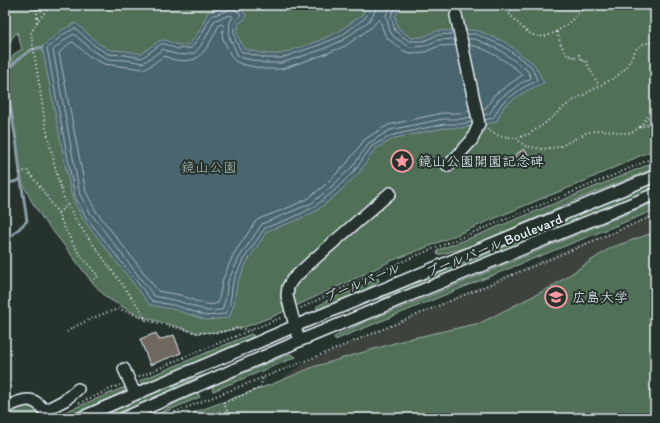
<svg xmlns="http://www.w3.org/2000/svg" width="660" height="423" font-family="Itim,'Klee One',sans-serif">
<rect width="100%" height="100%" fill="#26332d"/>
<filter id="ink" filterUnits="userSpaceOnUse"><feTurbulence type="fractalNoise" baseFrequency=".025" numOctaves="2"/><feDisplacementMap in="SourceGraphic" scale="8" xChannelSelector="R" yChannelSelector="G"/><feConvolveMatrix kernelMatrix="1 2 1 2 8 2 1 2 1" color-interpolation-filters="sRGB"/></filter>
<g filter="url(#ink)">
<polygon fill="#3c433c" points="655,216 655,418 242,418 233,411 308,361 575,246"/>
<g fill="#517059" stroke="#9cb0a8">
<polygon points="5,5 655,5 655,149 578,184 531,203 430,246 391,261 350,281 274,316 248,326 221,332 197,333 179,327 139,316 107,298 91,281 57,236 44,221 32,202 21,180 17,146 9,98 8,76 9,65 14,54 22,49 17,32 12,38 5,52"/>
<polygon points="655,162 655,168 583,197 495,236 465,248 438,255 437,252 438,250 478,235"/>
<polygon points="655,181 655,188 414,289 384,298 377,299"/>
<polygon points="655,202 655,210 525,262 335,340 334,337 364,322 413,303"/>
<polygon points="655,232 655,418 179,418 280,381 313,367 408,339 480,323 551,287 610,248"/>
<polygon points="378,278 379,281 366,290 348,298 319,309 317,309 316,307 330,299 354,290"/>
<polygon points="251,334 253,335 254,336 246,341 144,384 141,383 139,381"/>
<polygon points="291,354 296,357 213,391 212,386 285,356"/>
<path d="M204,375h7l-101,43h-16c35,-18 73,-30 110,-43z"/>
<polygon points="125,387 125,389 123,392 64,418 58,418 55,416"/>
<polygon points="198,393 200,397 155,416 177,402"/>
<polygon points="20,405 35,408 41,416 37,418 5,418 5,412"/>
</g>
<polygon fill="#48656e" stroke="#889da5" points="368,5 402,5 395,16 398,28 411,38 423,37 436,31 476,30 505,42 534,64 544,83 526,91 504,106 496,122 461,128 444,128 395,138 375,149 359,173 336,195 316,211 295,221 267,231 247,262 237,284 234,304 229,318 206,320 176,310 150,305 83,219 72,198 42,47 62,30 76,23 98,43 110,50 127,51 141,54 159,41 165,40 178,45 189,45 200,30 208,12 230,6 241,8 247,17 239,23 237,34 244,49 266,54 281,54 318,41 338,32 362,15"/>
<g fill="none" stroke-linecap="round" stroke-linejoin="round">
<g stroke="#a8b9c1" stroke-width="1">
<path d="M371,5v3l-6,10 -24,18 -22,9 -38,13h-15l-24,-6c-6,-9 -10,-18 -7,-29 1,-3 5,-5 6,-8l-2,-3 -8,-4 -4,3 -16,5 -8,16 -12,16 -14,1 -12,-5h-4l-19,14 -16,-3 -18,-1 -13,-8 -20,-18 -11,6 -17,14 28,149 11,20 66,84 25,5 29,10 19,-2 5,-11 3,-21 10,-22 22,-32 29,-11 20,-10 19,-15 22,-22 17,-24 21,-11 51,-11h17l11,-2"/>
<path d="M376,5l-1,6 -6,10 -26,19 -22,10 -40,13h-16l-22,-5 -5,-2 -9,-20 1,-14 3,-5 -2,-2 -16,5c-5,8 -13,28 -21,33 -4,2 -14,2 -19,1 -4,-1 -8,-3 -12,-5l-17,12 -3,2 -17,-3 -18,-1 -15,-8 -19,-17 -7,4 -14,12 27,145 11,19 63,82 24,5 29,10 15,-1 3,-9 3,-20 11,-23 23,-34 50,-21 18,-15 22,-21 17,-24 21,-13 53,-11h18l10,-2"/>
<polyline points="391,5 386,15 390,31 393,36 406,45 411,47 424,46 438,40 455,39"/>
<polyline points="397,5 391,16 395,31 409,41 424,41 437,35 453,34"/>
<polyline points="467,34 476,34 503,46 531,66 537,80 537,81 524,87 502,103 493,118 485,120"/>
<polyline points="468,39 475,39 500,50 527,70 531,77 530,79 521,83 498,100 490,113 484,115"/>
<path d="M456,45l-17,1 -14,6 -14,1 -5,-1 -5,-3 -14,-11 -3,-5 -4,-13 -1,-1 -7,8 -27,19 -22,9 -41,14h-18l-23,-5 -6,-3 -4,-5 -8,-17 -1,-5 2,-8 -2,-2 -3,1c-5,10 -14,30 -24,34 -5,2 -14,2 -19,1 -4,0 -8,-3 -12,-4l-14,10 -6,3 -40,-5 -15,-8 -16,-14 -3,1 -11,10 27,139 10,19 62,80c7,2 15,2 22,4 12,4 26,13 38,8l5,-24 10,-24 23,-34 5,-3 29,-11 19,-9 17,-14 21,-21 18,-24 23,-14 54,-12h18l10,-2"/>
<path d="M469,45c14,0 43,20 53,29l-1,2 -27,19 -8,13 -4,1"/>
</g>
<g stroke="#889da5" stroke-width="3">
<polyline points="5,184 21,180"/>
<polyline points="5,242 27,221 20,173 17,146 9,98 8,76 8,70 17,60 31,50 42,47"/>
</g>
</g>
<g fill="#706860" stroke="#e8f1f8">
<polygon points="524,149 529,156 520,162 515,155"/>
<polygon points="156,333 159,340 174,335 181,353 150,365 140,339"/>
</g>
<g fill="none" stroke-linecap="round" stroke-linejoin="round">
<g stroke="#e8f1f8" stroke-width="14">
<g id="minor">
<polyline points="448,166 472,140 479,124 456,15"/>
<polyline points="297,333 287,296 288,287 292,280 311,262 390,193"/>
<polyline points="124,369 135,394"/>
<path d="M5,408c22,-11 31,-13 44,10"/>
<polyline points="44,411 65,400 78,389"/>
<path d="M81,418c71,-32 143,-60 214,-92l360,-150"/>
<polyline points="124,418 299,341 655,194"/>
</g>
</g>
<g stroke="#e8f1f8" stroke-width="2" stroke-dasharray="1 3" stroke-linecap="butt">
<polyline points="37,5 37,22 51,5"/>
<polyline points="104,5 113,8 131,7 138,5"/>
<path d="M501,5c8,8 15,17 24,25 23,19 46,-10 62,-25"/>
<polyline points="37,22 31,33 46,128 58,179 64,198 77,222 142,312 146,320 197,333 221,332 238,328 248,330"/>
<polyline points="557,32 561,45 568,56 572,55 573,58 579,55 582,61 585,60 599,86"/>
<polyline points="640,127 655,107"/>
<polyline points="487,129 499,136 516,138 529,134 543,125 569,103 599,86 616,77 626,68 636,49 643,44 655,41"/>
<polyline points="516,138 525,146 542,149 559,147 586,133 598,130 612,131 622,133 631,133 640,127 655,123"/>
<polyline points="20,173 27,170 41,188 58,213 65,229 78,252 98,276 91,281"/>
<polyline points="58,213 68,205"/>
<polyline points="301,308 364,278 418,255 612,176 655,157"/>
<path d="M67,332c12,-9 38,-20 53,-23l25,10"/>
<polyline points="139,377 189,355 283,317"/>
<polyline points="79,403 120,385"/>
<polyline points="160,418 338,348 655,215"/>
<polyline points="230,418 224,403 260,388 263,378"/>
</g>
<use href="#minor" stroke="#26332d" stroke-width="11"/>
</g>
</g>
<defs>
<g id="sight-ring" transform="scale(1.15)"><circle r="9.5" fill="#26332d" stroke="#ff9aa2" stroke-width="1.5"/><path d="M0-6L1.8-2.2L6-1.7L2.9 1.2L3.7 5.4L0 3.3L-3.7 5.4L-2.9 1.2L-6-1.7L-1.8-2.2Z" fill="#ff9aa2"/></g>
<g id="university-ring" transform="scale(1.15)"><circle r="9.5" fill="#26332d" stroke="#ff9aa2" stroke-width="1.5"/><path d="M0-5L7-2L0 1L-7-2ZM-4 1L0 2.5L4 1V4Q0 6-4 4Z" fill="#ff9aa2"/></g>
</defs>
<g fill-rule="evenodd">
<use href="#sight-ring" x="402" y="161"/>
<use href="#university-ring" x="556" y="297"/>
</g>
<g text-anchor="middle" stroke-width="4" stroke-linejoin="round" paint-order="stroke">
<g font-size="14" fill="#e8f1f8" stroke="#26332d" text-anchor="start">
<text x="418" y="166">鏡山公園開園記念碑</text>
<text x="572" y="302">広島大学</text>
</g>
<g font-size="14" fill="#acbdb8" stroke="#26332d">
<text x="209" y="172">鏡山公園</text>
</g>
<g font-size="14" fill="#e8f1f8" stroke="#26332d">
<text transform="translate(494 245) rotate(-22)" y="5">ブールバール Boulevard</text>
<text transform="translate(362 282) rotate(-23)" y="5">ブールバール</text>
</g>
</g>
<rect width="660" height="423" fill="none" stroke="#26332d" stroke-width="20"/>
<rect x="10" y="10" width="640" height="403" fill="none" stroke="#e8f1f8" stroke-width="1.5" filter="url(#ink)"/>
</svg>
